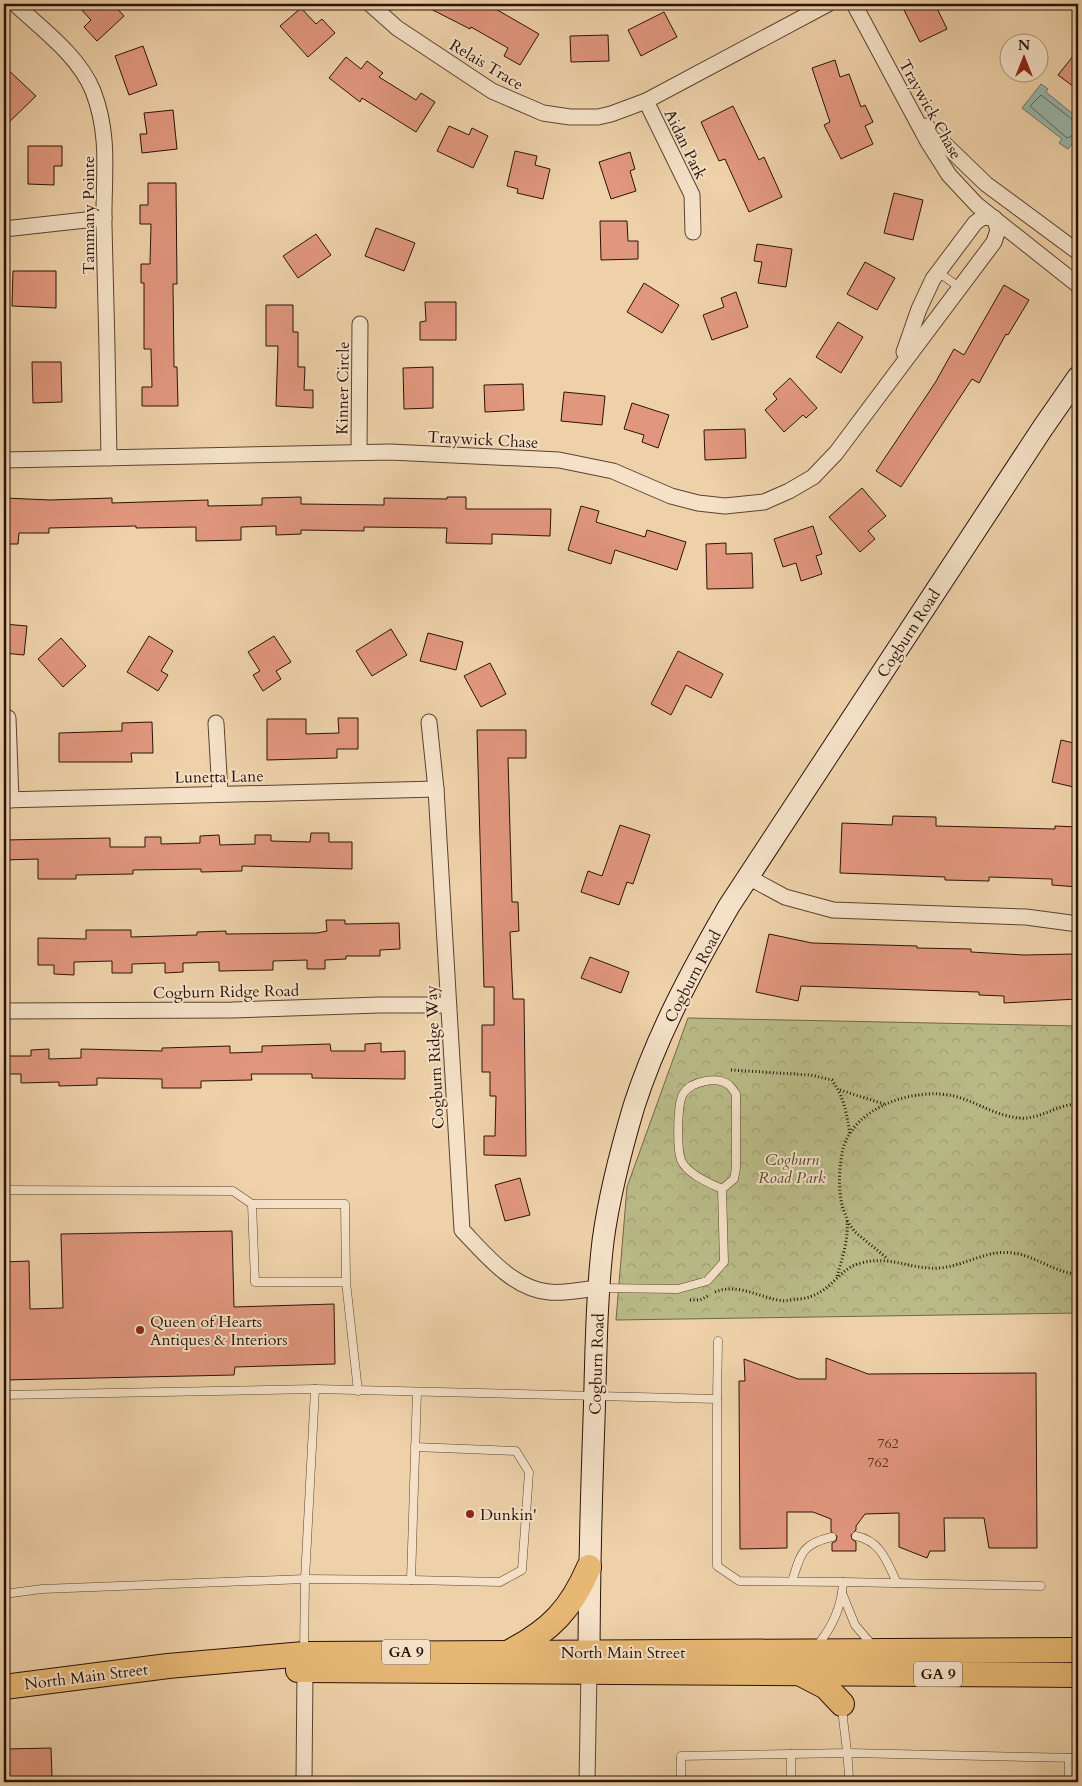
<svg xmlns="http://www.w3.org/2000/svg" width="1082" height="1786" font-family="Cardo,serif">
<defs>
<pattern id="park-crowns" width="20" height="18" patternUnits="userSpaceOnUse" patternTransform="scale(1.25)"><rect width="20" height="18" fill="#b9bb87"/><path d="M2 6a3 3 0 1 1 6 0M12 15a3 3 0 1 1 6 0" fill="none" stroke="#9fa073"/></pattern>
</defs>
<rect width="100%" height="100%" fill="#eed1a9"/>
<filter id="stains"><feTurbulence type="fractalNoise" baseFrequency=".004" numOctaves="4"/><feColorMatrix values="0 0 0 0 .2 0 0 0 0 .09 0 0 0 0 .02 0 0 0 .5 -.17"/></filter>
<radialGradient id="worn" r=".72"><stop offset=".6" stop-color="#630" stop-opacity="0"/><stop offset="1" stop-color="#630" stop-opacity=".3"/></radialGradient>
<polygon fill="url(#park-crowns)" stroke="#726648" points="688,1018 1078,1026 1078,1313 616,1320 627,1187"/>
<polygon fill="#99b7ac" stroke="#6d756b" points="1041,84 1048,89 1046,92 1078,118 1078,136 1068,149 1059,143 1062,139 1022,108"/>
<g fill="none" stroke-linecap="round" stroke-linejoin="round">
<polyline stroke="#62645a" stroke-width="1" points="1078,121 1073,120 1041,95 1030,106 1067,138 1078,133"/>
</g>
<g fill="#e1977e" stroke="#2b1209">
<polygon points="76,4 113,4 124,16 97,41 84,27 91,20"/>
<polygon points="421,4 487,4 539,34 520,65 504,56 508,48 471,27 470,29"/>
<polygon points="901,4 935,4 947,29 920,42"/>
<polygon points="301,8 316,24 322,19 335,33 308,57 280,26"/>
<polygon points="664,12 677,37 641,56 628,30"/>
<polygon points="608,35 609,61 571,62 570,36"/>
<polygon points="143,46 157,85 129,95 115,56"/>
<polygon points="1078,50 1078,90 1058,75"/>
<polygon points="346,57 361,69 367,61 383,73 379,77 416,100 421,93 435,102 416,132 362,98 360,102 329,78"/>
<polygon points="835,60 840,77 849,74 861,107 865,105 873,122 865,126 873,144 841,159 824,125 830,122 812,68"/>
<polygon points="4,66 36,96 4,127"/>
<polygon points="733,106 759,160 764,157 782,197 749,212 725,159 719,161 701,122"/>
<polygon points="173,110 177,149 142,153 140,134 147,134 144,113"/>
<polygon points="449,126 469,135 472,128 488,136 473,168 437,151"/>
<polygon points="28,146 62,146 62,166 54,166 54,185 28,184"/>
<polygon points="515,151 537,156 535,165 550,169 543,199 517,193 518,189 507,186"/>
<polygon points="630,152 635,169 630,171 636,191 611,199 599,162"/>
<polygon points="148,183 176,183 177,284 173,284 174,367 177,367 178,406 142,406 142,387 152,387 151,349 144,349 144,283 141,283 141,264 150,264 151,224 140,224 140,205 148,205"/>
<polygon points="894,193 923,200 913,240 884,233"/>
<polygon points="600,221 627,221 628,241 638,241 638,259 601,260"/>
<polygon points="376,228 415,243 404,271 365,256"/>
<polygon points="316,234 331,255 298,278 283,256"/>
<polygon points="757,244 792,249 786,287 758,283 762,262 754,261"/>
<polygon points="865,262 895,278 877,310 847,294"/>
<polygon points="13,271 56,271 56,308 12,306"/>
<polygon points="644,283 679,305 662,333 627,312"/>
<polygon points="1004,285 1029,300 1008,335 1006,334 979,383 972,379 901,487 876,471 935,383 954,349 964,355"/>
<polygon points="736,292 748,327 712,340 703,315 724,307 721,298"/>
<polygon points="425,302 456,302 456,340 420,340 420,322 426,321"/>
<polygon points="266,305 293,305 293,332 298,332 298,367 305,367 304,390 313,390 313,408 276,406 278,346 266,346"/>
<polygon points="838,322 863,337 841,373 816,357"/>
<polygon points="32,362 61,362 62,402 33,403"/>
<polygon points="433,367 433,408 404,409 403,368"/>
<polygon points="790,378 817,408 806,418 803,415 784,432 765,410 777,399 773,394"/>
<polygon points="523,384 524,410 485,412 484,385"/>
<polygon points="564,392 605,396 602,425 561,421"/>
<polygon points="632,403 669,415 658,448 642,442 644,435 624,429"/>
<polygon points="745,429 746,458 705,460 704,430"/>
<polygon points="862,488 886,516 868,531 875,539 860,552 829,517"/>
<polygon points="301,497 301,504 384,505 384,498 447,499 447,497 466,497 466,509 551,509 550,536 492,534 492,544 446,543 447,528 364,527 364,531 301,530 301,534 276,535 276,526 241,527 241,540 196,541 196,527 136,528 136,526 49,528 49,533 19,533 18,544 4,544 5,498 50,500 112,498 112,503 208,500 208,506 262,505 262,498"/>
<polygon points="581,506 599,511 596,522 645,537 647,530 686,542 677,570 615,550 611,564 568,550"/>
<polygon points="813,526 822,554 816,556 822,574 801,581 796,563 783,567 774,539"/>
<polygon points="726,543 726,554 752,553 753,588 707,589 706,544"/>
<polygon points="4,624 27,626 24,655 4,653"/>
<polygon points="391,629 407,655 372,676 356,651"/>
<polygon points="428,633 463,642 456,670 420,661"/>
<polygon points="149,636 173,651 161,671 168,675 158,691 127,672"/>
<polygon points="274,636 291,662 276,671 281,679 263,691 253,675 260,671 248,652"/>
<polygon points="61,638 86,666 63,687 38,659"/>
<polygon points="678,651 723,674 711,698 686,685 671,715 651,704"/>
<polygon points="490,663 506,694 481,707 464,676"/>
<polygon points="338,718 358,718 358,749 337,749 337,758 267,760 267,719 306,719 306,734 339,733"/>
<polygon points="152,722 153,753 131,753 132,762 59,762 59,733 122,731 122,723"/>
<polygon points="477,730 526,730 526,758 508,758 512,902 518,902 519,931 510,932 513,999 524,999 526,1156 484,1155 484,1136 495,1136 496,1096 490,1096 490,1072 482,1072 482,1025 494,1025 494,987 484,987"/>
<polygon points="1061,740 1078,744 1078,788 1052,782"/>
<polygon points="893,816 936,817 936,826 1055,829 1055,826 1078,827 1078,887 1052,885 1052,879 989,877 989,881 945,880 945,877 840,873 842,823 892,825"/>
<polygon points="620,825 650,835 633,884 627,882 619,905 581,892 588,871 602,876"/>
<polygon points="311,833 329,833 329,842 352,842 352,869 242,866 242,871 201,872 201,869 133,870 133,874 76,875 76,879 38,879 38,859 4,860 4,840 110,838 110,847 145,847 145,837 161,837 161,844 200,843 200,836 219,835 220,845 255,844 255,835 271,835 271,841 310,842"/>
<polygon points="326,920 345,920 345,924 399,923 400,949 380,950 380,956 346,956 346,959 325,960 325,969 307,969 307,960 273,961 273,970 219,971 219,962 183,963 183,972 165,973 165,963 132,964 132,973 112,973 112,961 74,962 74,975 54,974 54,965 38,965 38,938 86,939 86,930 131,930 131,937 197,935 197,932 226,931 226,934 317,933 327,931"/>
<polygon points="769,934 812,943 917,946 917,948 971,949 971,952 1024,955 1075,954 1077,999 1004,1003 1004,996 979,995 979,992 801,986 798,1001 756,992"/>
<polygon points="590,957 629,972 621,993 581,978"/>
<polygon points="381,1043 381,1052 405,1051 405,1079 312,1078 312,1074 251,1074 252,1080 201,1081 201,1088 162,1088 162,1079 97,1078 97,1085 59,1086 59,1082 21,1083 21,1074 9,1074 8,1056 31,1056 31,1050 49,1049 49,1059 81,1058 81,1049 162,1051 162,1048 230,1046 230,1053 262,1052 262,1046 330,1044 331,1051 365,1051 365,1044"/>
<polygon points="520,1178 530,1215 505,1221 495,1185"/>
<polygon points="232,1231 234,1307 334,1304 335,1364 235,1367 234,1375 4,1380 4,1262 29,1261 30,1309 63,1308 61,1234"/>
<polygon points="826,1358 868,1374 1036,1373 1037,1548 989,1548 984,1518 944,1518 945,1551 930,1551 927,1558 899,1547 899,1513 865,1514 856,1526 856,1530 851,1535 852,1539 856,1542 856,1551 832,1551 832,1543 836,1541 837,1536 831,1532 831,1519 813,1512 787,1512 787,1548 740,1549 739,1381 745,1381 744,1359 798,1379 826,1379"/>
<polygon points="51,1748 52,1777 7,1778 6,1749"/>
</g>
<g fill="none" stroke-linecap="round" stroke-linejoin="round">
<g stroke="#5c4231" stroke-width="9">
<g id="lane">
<polyline points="938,272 959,287"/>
<polyline points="4,1190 233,1191 252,1204"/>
<polyline points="346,1282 345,1204 252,1204 255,1282 346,1282 358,1391"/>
<path d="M599,1288l79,1 29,-8 17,-19 -2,-73 12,-10 2,-11v-74c-2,-3 -5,-7 -7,-9 -12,-9 -38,-4 -46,9 -6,10 -6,55 -2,66 6,14 28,23 41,29"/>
<polyline points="4,1395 315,1389 717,1399 717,1566 739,1581 843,1582"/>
<polyline points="717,1399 718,1341"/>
<path d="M856,1536c25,5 31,26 41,47"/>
<polyline points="411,1580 500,1582 522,1570 529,1472 516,1451 415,1447"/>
<path d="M792,1581c9,-27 9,-37 40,-44"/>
<polyline points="842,1593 855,1625 873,1646"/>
<polyline points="4,1594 42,1589 305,1579 411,1580 417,1392"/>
<path d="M816,1647c16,-19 26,-40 27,-65l198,4"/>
<polyline points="304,1652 305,1579 315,1389"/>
<path d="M842,1707c2,26 7,50 7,75"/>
<polyline points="681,1782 681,1756 849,1753 1078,1758"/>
<polyline points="791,1782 791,1754"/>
<polyline points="1069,1782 1069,1758"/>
</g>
</g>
<g stroke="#5c4231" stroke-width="17">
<g id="street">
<path d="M15,4c27,25 64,52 78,87 18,46 10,88 11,135 2,77 4,155 5,232"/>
<polyline points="370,4 397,28 492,91 543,113 570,117 598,117 611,114 646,101 828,4"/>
<polyline points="854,4 928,142 949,175 977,205 1078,285"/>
<polyline points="646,101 692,195 693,232"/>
<polyline points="926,126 986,184 1078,252"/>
<polyline points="4,229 104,218"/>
<polyline points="904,352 919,309 933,279 975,223 983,217 994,218"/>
<polyline points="359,452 360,324"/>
<polyline points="4,460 390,452 559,460 613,471 671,496 698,503 725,506 764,502 789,491 813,477 836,453 994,242 998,230 994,218"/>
<polyline points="8,718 11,800"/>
<path d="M429,722l7,67 26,441c23,24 51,59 87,62 16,2 35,-3 50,-4"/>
<polyline points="216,723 220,793"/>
<polyline points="4,800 436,789"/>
<polyline points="748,877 785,897 833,910 1026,917 1078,924"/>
<polyline points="4,1011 232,1010 379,1005 448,1005"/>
<polyline points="304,1782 305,1670"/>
<polyline points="587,1782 589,1672"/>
</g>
</g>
<g stroke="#2b1209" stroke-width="23">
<path id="secondary" d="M589,1670c0,-84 2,-167 5,-250 2,-60 2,-119 9,-179 6,-45 18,-91 31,-135 23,-71 58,-136 95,-200l313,-477 36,-52"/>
</g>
<g stroke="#2b1209" stroke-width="26">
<g id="primary">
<path d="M511,1651c40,-21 60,-42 78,-84"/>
<polyline points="298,1670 1078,1675"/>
<polyline points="801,1674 826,1687 842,1704"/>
<polyline points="4,1687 168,1666 304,1654 1078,1650"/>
</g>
</g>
<g stroke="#2b1209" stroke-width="3" stroke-dasharray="1 2.5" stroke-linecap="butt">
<path d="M731,1070l79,5 22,5c12,17 15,34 18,55"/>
<polyline points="840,1090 884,1104"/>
<polyline points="847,1221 855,1232 888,1259"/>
<path d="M837,1276c5,-17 12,-38 10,-56 -1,-5 -4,-10 -5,-15 -4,-17 -3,-39 1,-56 11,-43 73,-62 111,-53 23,6 42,20 65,22 21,2 39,-14 59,-14"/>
<path d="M715,1292c21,-9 42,4 63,8 7,2 15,-1 22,-1 32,-4 36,-30 61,-36 29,-8 50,7 78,5 26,-2 48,-19 74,-15 23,3 42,20 65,21"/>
<polyline points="690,1300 700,1300 710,1295"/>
</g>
<use href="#lane" stroke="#f4e1c7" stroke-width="8"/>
<use href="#street" stroke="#f4e1c7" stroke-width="15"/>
<use href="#secondary" stroke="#f4e1c7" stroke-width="21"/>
<use href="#primary" stroke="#e7b874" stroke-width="24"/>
</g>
<g fill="#8f2418" stroke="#f4e1c7" stroke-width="2">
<circle cx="140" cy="1330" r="5"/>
<circle cx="470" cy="1514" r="5"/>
</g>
<g text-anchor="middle" stroke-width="4" stroke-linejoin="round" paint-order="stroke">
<g font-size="14" fill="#583326">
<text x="888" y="1448">762</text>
<text x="878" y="1467">762</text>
</g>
<g fill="#f4e1c7" stroke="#675042" stroke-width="1">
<rect x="382" y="1639.5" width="48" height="25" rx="4"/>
<rect x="914" y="1661.5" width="48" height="25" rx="4"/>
</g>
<g font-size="15" font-weight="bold" fill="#2b1209">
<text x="406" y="1657">GA 9</text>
<text x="938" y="1679">GA 9</text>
</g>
<g font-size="16" fill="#2b1209" stroke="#f4e1c7">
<text transform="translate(487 64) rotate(31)" y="6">Relais Trace</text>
<text transform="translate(931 109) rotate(61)" y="6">Traywick Chase</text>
<text transform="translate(686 144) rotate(64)" y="6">Aidan Park</text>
<text transform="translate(88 215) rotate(-90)" y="6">Tammany Pointe</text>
<text transform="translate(342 388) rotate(-89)" y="6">Kinner Circle</text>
<text transform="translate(483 439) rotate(3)" y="6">Traywick Chase</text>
<text transform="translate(908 633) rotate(-57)" y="6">Cogburn Road</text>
<text transform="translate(219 776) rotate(-1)" y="6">Lunetta Lane</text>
<text transform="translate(692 976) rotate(-62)" y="6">Cogburn Road</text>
<text transform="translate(226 991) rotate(-1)" y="6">Cogburn Ridge Road</text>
<text transform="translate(434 1057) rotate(-93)" y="6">Cogburn Ridge Way</text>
<text transform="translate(596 1364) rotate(-88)" y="6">Cogburn Road</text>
<text x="623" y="1658">North Main Street</text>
<text transform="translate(86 1676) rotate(-7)" y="6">North Main Street</text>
</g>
<g font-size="16" font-style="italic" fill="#56452f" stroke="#f4e1c7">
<text x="792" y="1165">Cogburn<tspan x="792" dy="18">Road Park</tspan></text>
</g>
<g font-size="16" fill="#2b1209" stroke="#f4e1c7" text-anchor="start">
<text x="150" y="1327">Queen of Hearts<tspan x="150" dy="18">Antiques &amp; Interiors</tspan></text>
<text x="480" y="1520">Dunkin'</text>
</g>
</g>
<rect width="1082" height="1786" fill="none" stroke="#eed1a9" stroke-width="20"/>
<rect x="5" y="5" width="1072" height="1776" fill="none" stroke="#2b1209" stroke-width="2.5"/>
<rect x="10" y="10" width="1062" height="1766" fill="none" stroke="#2b1209"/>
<g transform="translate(1024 58)"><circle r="24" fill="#f4e1c7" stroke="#a48e7b"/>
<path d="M0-4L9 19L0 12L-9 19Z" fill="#8f2418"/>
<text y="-8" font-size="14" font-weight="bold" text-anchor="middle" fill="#2b1209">N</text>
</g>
<rect width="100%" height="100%" filter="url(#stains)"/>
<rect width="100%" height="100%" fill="url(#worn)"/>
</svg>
